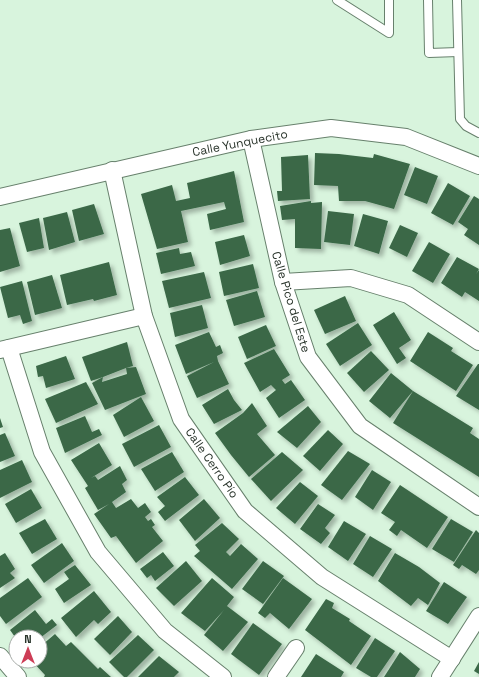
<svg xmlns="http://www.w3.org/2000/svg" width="479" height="677" font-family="'Space Grotesk',sans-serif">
<defs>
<filter id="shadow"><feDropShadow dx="3.5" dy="3.5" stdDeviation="2" flood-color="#0004"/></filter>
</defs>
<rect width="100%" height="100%" fill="#d8f4dd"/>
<g fill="#3a6847" fill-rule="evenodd" filter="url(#shadow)">
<polygon points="315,153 339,154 373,158 374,154 410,164 394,209 365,201 339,201 338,186 314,185"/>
<polygon points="308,155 310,199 278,201 277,191 282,191 281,157"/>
<polygon points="415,167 438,176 427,204 404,195"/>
<polygon points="234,171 244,222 210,230 207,214 226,209 224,202 181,211 188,242 157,249 141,194 172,185 176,201 190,198 187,183"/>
<polygon points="448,183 470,196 453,225 431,213"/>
<polygon points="474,196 479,199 479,245 464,235 468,229 458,222"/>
<polygon points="311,201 311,203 322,202 321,249 295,248 295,219 282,220 280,206"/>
<polygon points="94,204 104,234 79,241 72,210"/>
<polygon points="328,211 354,214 350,245 324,242"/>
<polygon points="67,212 75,242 49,250 43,218"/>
<polygon points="363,214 388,221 379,254 354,246"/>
<polygon points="39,218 44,248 27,252 19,223"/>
<polygon points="400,225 418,233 407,257 389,248"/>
<polygon points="10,228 20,266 0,272 0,230"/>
<polygon points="244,235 250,256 220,265 215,242"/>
<polygon points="429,242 450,254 433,283 412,271"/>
<polygon points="179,248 180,254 191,252 195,266 161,274 156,253"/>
<polygon points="457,257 479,269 476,274 479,270 479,301 465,292 462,297 441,283"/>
<polygon points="109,262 117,295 94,301 93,299 67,305 60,275"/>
<polygon points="253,264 259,288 224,296 219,272"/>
<polygon points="204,272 211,298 169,308 162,281"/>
<polygon points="52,275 62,308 35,315 27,282"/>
<polygon points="22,281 32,321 23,324 20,315 8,318 0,287"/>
<polygon points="257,291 265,317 234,326 226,300"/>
<polygon points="345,296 356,321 325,334 314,310"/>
<polygon points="202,305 208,328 175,337 170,313"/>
<polygon points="394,312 411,340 399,348 406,358 397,364 373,325"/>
<polygon points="358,323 372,345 340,366 326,344"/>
<polygon points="266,325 276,346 247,359 238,337"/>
<polygon points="209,332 216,347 220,345 223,353 217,356 218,361 229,384 197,398 187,376 214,362 186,374 175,345"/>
<polygon points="428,332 453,348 451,351 473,365 456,391 410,361"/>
<path d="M127,342l6,24 -7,2 10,-1 10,27 -41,16 -13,-27 11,-6 -12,4 -9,-24zM126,368l1,6 -25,8 1,-5z"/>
<polygon points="274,349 290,375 282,380 285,384 291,380 305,400 279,418 266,398 276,390 271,385 260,392 244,363"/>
<polygon points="371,351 389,370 364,392 347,373"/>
<polygon points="66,356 75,379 46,388 43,376 38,377 36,366"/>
<polygon points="478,364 479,364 479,410 456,396"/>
<polygon points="391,373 413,391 473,428 470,433 479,439 479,477 393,423 413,391 390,418 369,401"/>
<polygon points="86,382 98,404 56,423 45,399"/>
<polygon points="228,389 234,400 242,410 214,424 202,405"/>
<polygon points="141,397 154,421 124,437 113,415"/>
<polygon points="252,403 267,426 257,434 275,455 249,477 231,455 215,433 243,413"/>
<polygon points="308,406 321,422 297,448 277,432"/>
<polygon points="85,416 92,432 99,429 102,435 65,453 56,428"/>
<polygon points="0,418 3,427 0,428"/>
<polygon points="159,425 171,447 134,467 122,444"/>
<polygon points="328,430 343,444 320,471 303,456"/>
<polygon points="5,433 15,456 0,462 0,435"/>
<polygon points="99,443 112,465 91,478 95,476 98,480 120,466 127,480 122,484 126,492 112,502 116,508 131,499 138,508 145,503 151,512 145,517 148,521 151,519 155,525 152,527 163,541 136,563 116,536 111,538 94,514 109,504 98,510 85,488 88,486 71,460"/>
<polygon points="348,451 370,464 342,500 321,485"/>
<polygon points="172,452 184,472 155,491 141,469"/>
<polygon points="282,452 303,470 271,501 251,479"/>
<polygon points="22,460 32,482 0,498 0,470"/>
<polygon points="372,470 391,482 373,510 355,497"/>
<polygon points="185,477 199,495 165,521 158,512 165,506 157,497"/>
<polygon points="300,482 318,496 295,524 276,508"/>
<polygon points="400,485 448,517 427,548 401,530 397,536 389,530 395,522 381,513"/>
<polygon points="31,489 42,508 16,523 5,504"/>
<polygon points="204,499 220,518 195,541 179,520"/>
<polygon points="318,504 335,515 325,528 330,533 321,544 300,529"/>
<polygon points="45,519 57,539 32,554 19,533"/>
<polygon points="451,519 473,532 454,562 432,549"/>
<polygon points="344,521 366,534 348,561 328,547"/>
<polygon points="222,523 239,539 226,552 230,556 241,544 258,559 232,589 194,556 200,551 195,545"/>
<polygon points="476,530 479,533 479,570 476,574 462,565 459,569 453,565"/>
<polygon points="370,536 392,549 373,577 353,564"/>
<polygon points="62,543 74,561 44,583 31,565"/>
<polygon points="163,552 174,566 155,581 151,575 147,578 140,569"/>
<polygon points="5,553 15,569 10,573 15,578 0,588 0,556"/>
<polygon points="395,553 419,567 440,583 428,605 418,598 411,606 378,581"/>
<polygon points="186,561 202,581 174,606 156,588"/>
<polygon points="263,561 284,576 263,604 242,589"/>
<polygon points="75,565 91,585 64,603 55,589 69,579 64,572"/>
<polygon points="28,578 42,597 6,624 0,616 0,598"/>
<polygon points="212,578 234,597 227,606 248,622 223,651 204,635 224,610 205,631 181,613"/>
<polygon points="283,578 312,599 289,629 270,613 265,618 258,613"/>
<polygon points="444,582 467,597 448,624 426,611"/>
<polygon points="94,591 111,612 98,624 94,620 76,637 61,618"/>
<polygon points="326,599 334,603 332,608 350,619 349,621 371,636 351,665 305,630"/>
<polygon points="35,610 46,624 52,619 57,625 40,638 40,637 15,637 10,630"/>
<polygon points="118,616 132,632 110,655 94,639"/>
<polygon points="253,623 282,644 259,675 231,654"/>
<polygon points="55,634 66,646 71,642 98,669 100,667 111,677 44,677 45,675 32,661 40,661 40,642 42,645"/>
<polygon points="138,635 154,650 127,677 124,677 109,662"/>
<polygon points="375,638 395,651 377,677 371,677 356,668"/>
<polygon points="400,652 420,669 415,677 384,677"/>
<polygon points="316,654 344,672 341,677 301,677"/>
<polygon points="159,656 179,672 174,677 138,677"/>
<polygon points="479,662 479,674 474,671"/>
</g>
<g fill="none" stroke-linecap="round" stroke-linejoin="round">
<g stroke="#67806c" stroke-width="10">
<g id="lane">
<polyline points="337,0 389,33 389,0"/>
<polyline points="428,0 429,53 458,52"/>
<polyline points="457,0 460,119 466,126 479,133"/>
</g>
</g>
<g stroke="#67806c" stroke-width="18">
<g id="street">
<polyline points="251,139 283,282 308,357 360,426 479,507"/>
<polyline points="112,170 144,316 181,419 245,511 322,577 452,659"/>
<polyline points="0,197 251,139 331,128 406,137 479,166"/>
<polyline points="283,282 351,278 408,295 479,342"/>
<polyline points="9,348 42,452 98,552 165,631 223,677"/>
<polyline points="0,350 144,316"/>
<polyline points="0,656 18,677"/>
<polyline points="276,677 296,648"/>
<polyline points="440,677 479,616"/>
</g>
</g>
<use href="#lane" stroke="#fff" stroke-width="8"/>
<use href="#street" stroke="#fff" stroke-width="16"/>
</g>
<g text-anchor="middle" stroke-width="4" stroke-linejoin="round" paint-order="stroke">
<g font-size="12" fill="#28332a" stroke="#fff">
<text transform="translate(240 143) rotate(-11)" y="4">Calle Yunquecito</text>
<text transform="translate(291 302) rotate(73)" y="4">Calle Pico del Este</text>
<text transform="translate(212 463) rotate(55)" y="4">Calle Cerro Pío</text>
</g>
</g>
<g transform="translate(28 649)"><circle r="19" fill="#ffffff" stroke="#a9adaa"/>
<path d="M0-3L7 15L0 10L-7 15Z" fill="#cd3d56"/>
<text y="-6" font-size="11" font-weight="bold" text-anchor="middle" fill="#28332a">N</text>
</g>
</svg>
